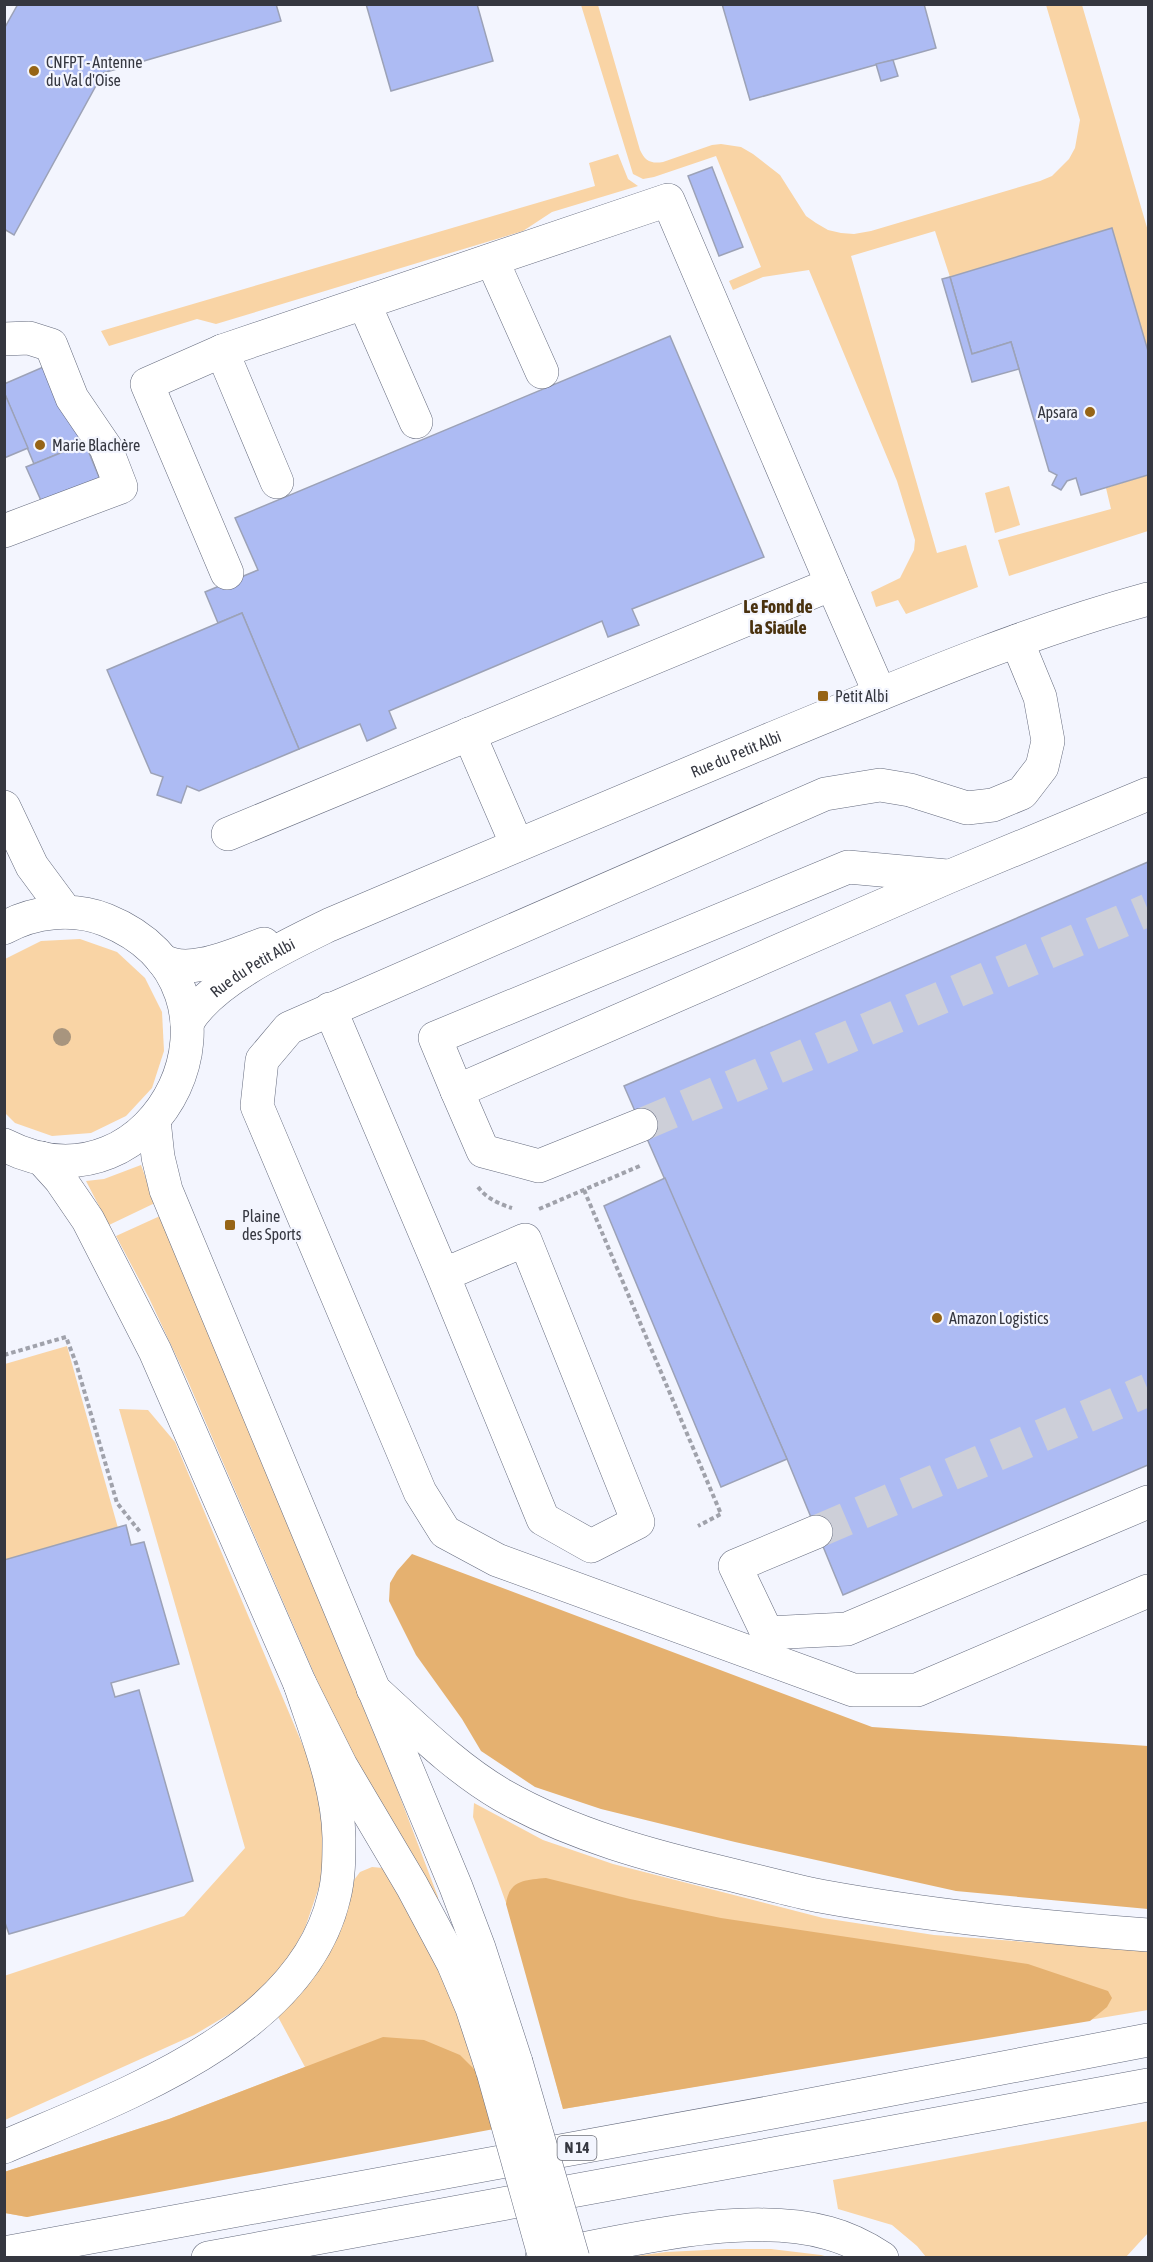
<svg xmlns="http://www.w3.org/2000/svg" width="1153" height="2262" font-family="'Asap Condensed',sans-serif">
<rect width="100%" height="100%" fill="#f3f5fe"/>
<g fill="#f9d4a5">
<path d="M581,5h17l42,145c5,11 11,14 23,12l49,-17 9,-1 20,3 12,7 27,21 26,41 10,7 12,7 13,3 13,1 17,-3 169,-50 12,-5 17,-17 6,-11 5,-28 -34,-115h36l66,226v120l-36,-122 -162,48 -15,-46 -84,25 86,297 29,-8 12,42 -72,27 -8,-14 -22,7 -5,-15 29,-14 14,-28 1,-10 -18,-59 -88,-211 -46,7 -30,13 -4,-9 32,-14 -45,-111 -62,21 -11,2 -10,-5z"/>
<polygon points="618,154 628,179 638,186 552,212 523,231 216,324 197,319 109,346 101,331 595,186 589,163"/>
<polygon points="1148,475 1148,531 1009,576 998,540 1111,509 1106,488"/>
<polygon points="1009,486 1020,525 995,533 985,493"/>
<polygon points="80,939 117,952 145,978 162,1012 164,1051 152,1088 126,1116 91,1133 52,1136 15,1123 5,1113 5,959 41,941"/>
<polygon points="141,1165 155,1203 109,1225 86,1181 104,1179"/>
<polygon points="160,1216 397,1789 438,1897 439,1909 341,1736 187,1379 149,1298 116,1236"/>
<polygon points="67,1346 118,1528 5,1560 5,1364"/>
<polygon points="119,1409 148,1410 175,1442 314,1772 327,1829 321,1881 305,1928 287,1962 268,1983 236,2010 194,2035 5,2120 4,1976 184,1916 245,1848"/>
<polygon points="474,1803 543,1840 613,1864 823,1918 934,1935 1148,1951 1148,2010 563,2109 514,1925 496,1875 473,1817"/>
<polygon points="372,1867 383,1868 436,1955 487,2095 27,2217 5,2213 4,2172 169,2119 305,2067 277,2015 351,1884 360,1872"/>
<polygon points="1148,2121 1148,2233 1126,2257 926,2257 917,2246 892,2225 838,2209 833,2180"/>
<polygon points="727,2249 771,2249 821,2255 828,2257 628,2257 666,2252"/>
</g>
<g fill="#e5b170">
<polygon points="412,1554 872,1727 1148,1746 1148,1909 956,1891 735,1842 601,1809 535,1787 481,1751 462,1719 416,1655 389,1601 390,1583 397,1571"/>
<path d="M546,1878l84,21 91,19 307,46 80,27 4,7 -5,9 -17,14 -527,88 -57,-205c3,-24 19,-24 40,-26z"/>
<polygon points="383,2037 424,2040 460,2055 478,2073 494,2129 27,2217 5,2213 4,2172 169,2119"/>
</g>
<g fill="#adbbf3" stroke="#9ca2b7" stroke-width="1.5">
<polygon points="18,4 276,4 281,21 103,73 14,235 4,229 4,29"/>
<polygon points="366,4 477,4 493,61 391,91"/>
<polygon points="722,4 924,4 936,48 750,100"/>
<polygon points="893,60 898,76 881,81 876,64"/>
<polygon points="712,167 743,247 719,256 688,176"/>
<polygon points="1112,228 1148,351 1148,475 1081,495 1076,478 1067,481 1061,490 1052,485 1057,475 1049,471 1011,342 972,354 950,277"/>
<polygon points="950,277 972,354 1011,342 1019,369 972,382 942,279"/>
<polygon points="670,336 764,557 632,609 639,625 608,637 602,621 389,711 396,728 367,741 360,724 299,749 242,613 218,623 205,592 258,570 235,518"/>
<polygon points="48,365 82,444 34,464 4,392 4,384"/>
<polygon points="4,392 28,448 4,458"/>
<polygon points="85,443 101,482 43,505 26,467"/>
<polygon points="242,613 299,749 199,791 187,786 181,803 157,795 163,777 151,773 107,670"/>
<polygon points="1148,862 1148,1465 843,1595 787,1459 624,1086"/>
<polygon points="665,1178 787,1459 721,1487 604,1206"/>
<polygon points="126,1525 131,1545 144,1542 179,1664 111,1683 115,1697 139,1690 193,1881 9,1934 4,1920 4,1560"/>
</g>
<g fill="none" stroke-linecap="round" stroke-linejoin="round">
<g stroke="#cdcfd8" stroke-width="33" stroke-dasharray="33 16" stroke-linecap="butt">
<polyline points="641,1125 1148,910"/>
<polyline points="816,1532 1148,1390"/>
</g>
<g stroke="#646a7d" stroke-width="34">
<g id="minor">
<polyline points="492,260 542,372"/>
<polyline points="364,303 416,422"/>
<polyline points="4,339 29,338 51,345 72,398 106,448 121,487 4,531"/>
<polyline points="222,351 277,482"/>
<polyline points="227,573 147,384 222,351 668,200 832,584 228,834"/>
<polyline points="832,584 880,694"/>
<polyline points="1017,641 1040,697 1048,741 1042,767 1022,793 993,805 967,808 910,790 880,785 825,794 289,1028 262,1060 257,1106 420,1492 445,1532 497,1560 853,1690 917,1690 1148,1591"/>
<polyline points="469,734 517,845"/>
<path d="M162,960c27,17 75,-7 102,-16"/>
<polyline points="330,1009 443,1275 543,1519 591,1546 638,1522 525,1240 443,1275"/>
<path id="s1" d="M187,1023c24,-42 99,-77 142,-98 147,-63 295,-124 442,-186 124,-51 248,-105 377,-140"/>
<polyline points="457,1091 435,1038 848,867 947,876"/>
<polyline points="641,1125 539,1166 483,1151 457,1091 948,877 1148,794"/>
<polyline points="816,1532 735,1566 767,1633 847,1629 1148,1502"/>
</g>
</g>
<g stroke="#646a7d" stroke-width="34">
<g id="major">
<polyline points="4,807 32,866 66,912"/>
<path d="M4,928c30,-17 70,-21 102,-8 165,67 52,304 -102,225"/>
<polyline points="154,1120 158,1157 166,1190 456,1887 479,1948 516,2062"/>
<polyline points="41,1158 60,1179 88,1220 155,1351 300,1684 341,1766 412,1886 453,1963 472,2008 493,2072"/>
</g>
</g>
<g stroke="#646a7d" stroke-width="34">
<g id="highway">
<path d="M373,1689c41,37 81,78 129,106 70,40 152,62 230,80 29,7 59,15 88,21 109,20 219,31 328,39"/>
<path d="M4,2147c115,-50 298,-113 330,-250 5,-19 5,-40 5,-59 -1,-53 -23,-105 -39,-154"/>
<polyline points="4,2253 773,2112 1148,2040"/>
<path d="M542,2257c85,-16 202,-47 286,-24 19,5 37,14 54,25"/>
<polyline points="208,2258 1148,2085"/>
</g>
</g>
<g stroke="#a0a2ab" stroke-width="4" stroke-dasharray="4.5 3" stroke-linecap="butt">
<path d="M478,1187c8,11 21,17 34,21"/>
<polyline points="584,1190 721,1514 698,1526"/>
<polyline points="539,1209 642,1165"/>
<polyline points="4,1355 66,1337 76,1363 117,1503 140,1532"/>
</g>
<use href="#minor" stroke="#fff" stroke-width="33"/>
<use href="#major" stroke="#fff" stroke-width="33"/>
<use href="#highway" stroke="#fff" stroke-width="33"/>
<g stroke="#646a7d" stroke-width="34" stroke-linecap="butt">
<g id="major-bridge">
<polyline points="516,2062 573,2258"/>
<polyline points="493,2072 545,2258"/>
</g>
</g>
<use href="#major-bridge" stroke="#fff" stroke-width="33"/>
</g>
<circle fill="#a8957e" cx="62" cy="1037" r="9"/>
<g fill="#966416" stroke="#f3f5fe" stroke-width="2">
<circle cx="34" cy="71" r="6"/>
<circle cx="1090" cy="412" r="6"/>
<circle cx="40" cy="445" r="6"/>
<rect x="817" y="690" width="12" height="12" rx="3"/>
<rect x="224" y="1219" width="12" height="12" rx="3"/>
<circle cx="937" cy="1318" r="6"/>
</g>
<g text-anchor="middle" stroke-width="4.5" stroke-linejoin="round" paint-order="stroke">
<rect fill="#f3f5fe" stroke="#6e7079" stroke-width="1.5" x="557.5" y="2136" width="39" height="24" rx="4.5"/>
<g font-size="15" font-weight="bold" fill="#353740">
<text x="577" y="2153">N 14</text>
</g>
<g font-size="16" fill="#353740" stroke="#f3f5fe" text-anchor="start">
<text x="46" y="68">CNFPT - Antenne<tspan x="46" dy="18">du Val d'Oise</tspan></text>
<text x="1078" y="418" text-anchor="end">Apsara</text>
<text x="52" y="451">Marie Blachère</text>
<text x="835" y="702">Petit Albi</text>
<text x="242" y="1222">Plaine<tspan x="242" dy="18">des Sports</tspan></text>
<text x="949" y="1324">Amazon Logistics</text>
</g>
<g font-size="16" fill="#353740" stroke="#f3f5fe">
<text dy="6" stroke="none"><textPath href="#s1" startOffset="616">Rue du Petit Albi</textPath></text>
<text dy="6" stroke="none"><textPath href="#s1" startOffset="87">Rue du Petit Albi</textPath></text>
</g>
<g font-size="18" font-weight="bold" fill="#4a320f" stroke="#f3f5fe">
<text x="778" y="613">Le Fond de<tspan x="778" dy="21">la Siaule</tspan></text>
</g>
</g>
<rect width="1153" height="2262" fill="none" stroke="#353740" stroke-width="12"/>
</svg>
